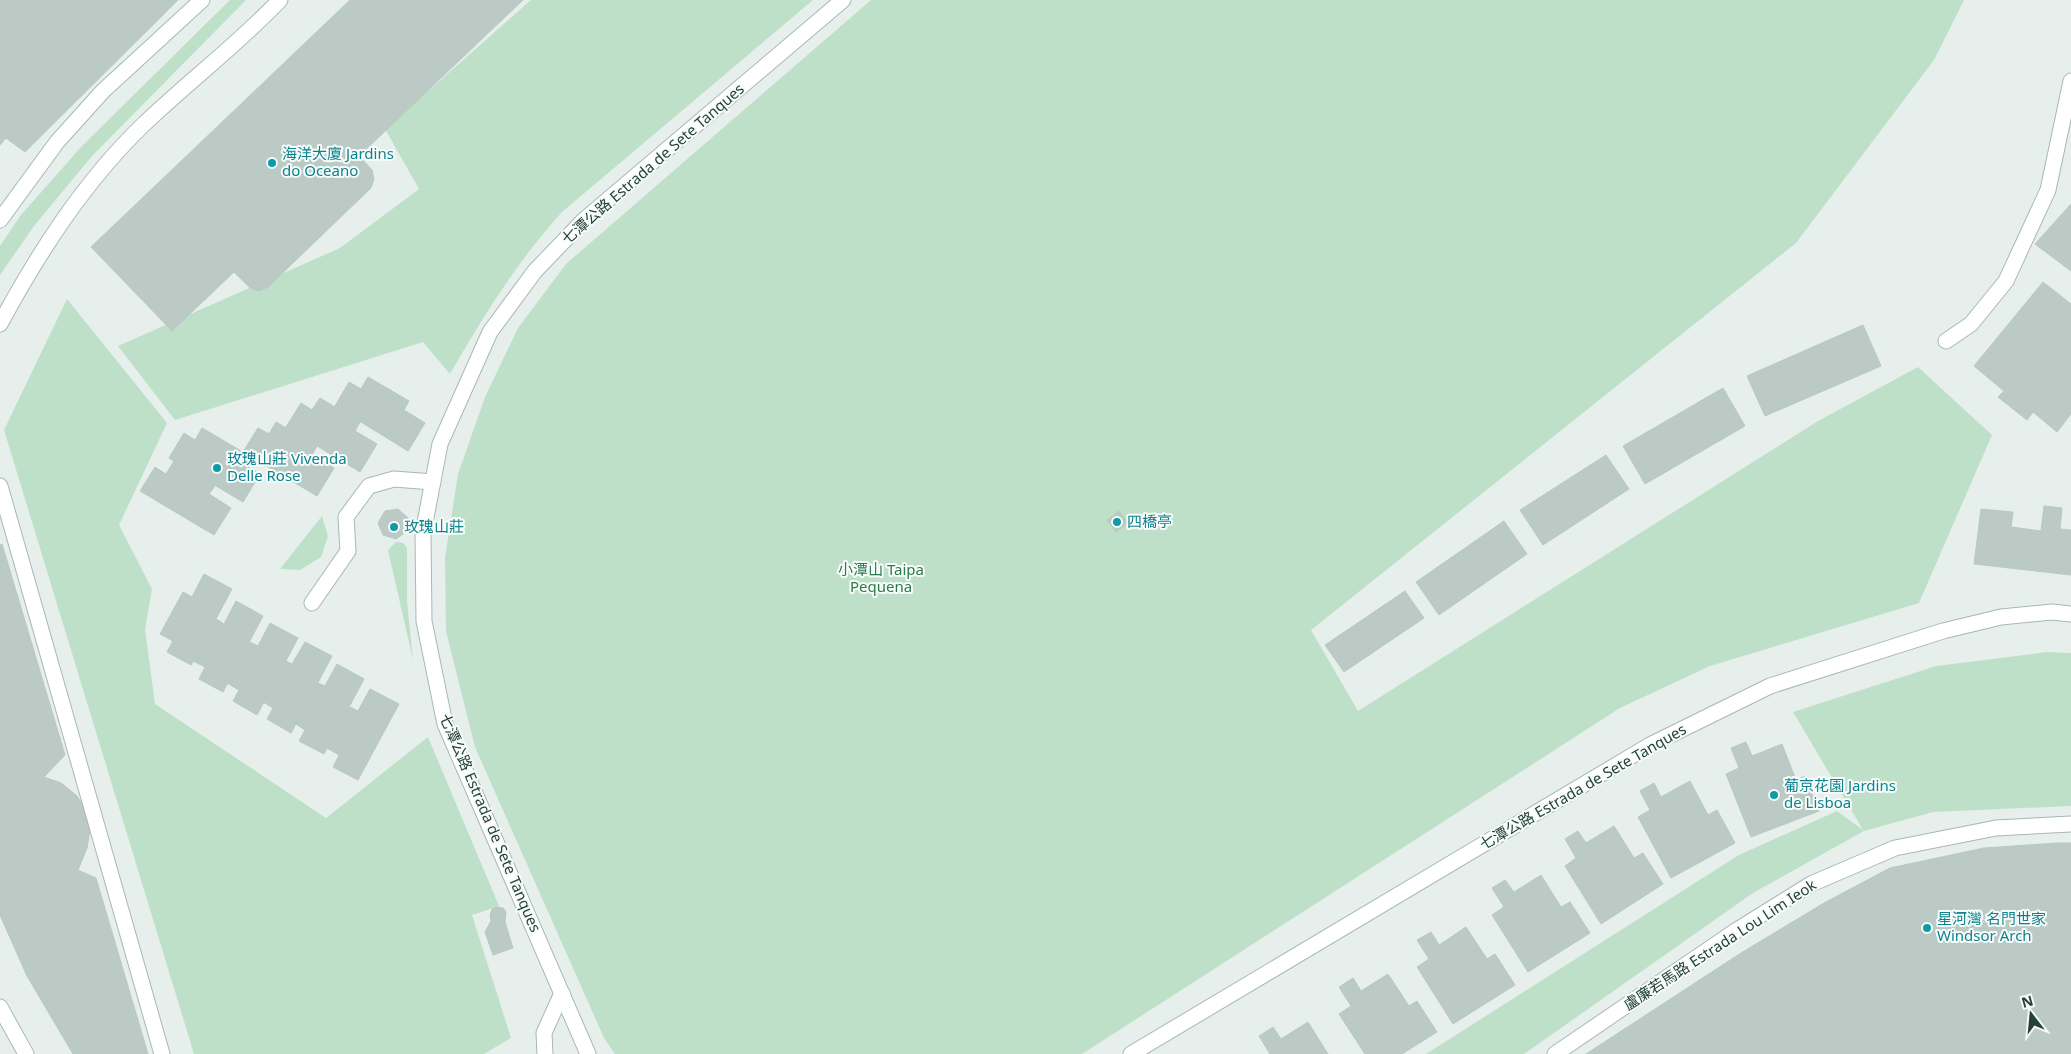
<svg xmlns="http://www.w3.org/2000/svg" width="2071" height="1054" font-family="'Noto Sans','Noto Sans SC',sans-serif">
<rect width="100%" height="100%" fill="#e6efeb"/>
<g fill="#bfe0c8">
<polygon points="230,0 246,0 92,156 34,226 0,275 0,246 21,215 82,146"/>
<path d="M531,0h282l-251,212c-45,50 -79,104 -112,162l-27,-32 -248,78 -57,-74 222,-98 79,-59 -34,-60z"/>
<polygon points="871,0 1964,0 1934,60 1796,243 1311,630 1358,711 1818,421 1918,367 1992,435 1919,603 1710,666 1620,708 1082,1054 615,1054 604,1038 475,747 446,631 445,558 458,474 485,397 518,328 566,264"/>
<polygon points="67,299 167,423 119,525 152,589 145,629 155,704 326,818 428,737 499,906 472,915 511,1038 484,1054 194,1054 4,430"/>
<polygon points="322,516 328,536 321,557 300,570 280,569"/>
<polygon points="396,542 403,543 407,548 407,601 413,660 388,550"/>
<polygon points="2047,652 2071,653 2071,806 1933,812 1864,831 1753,893 1524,1054 1426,1054 1739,855 1837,811 1863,830 1793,712 1936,666"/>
</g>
<g fill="#bbcac4" stroke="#b8c9c2">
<polygon points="0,0 178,0 25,152 6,138 0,145"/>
<polygon points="350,0 523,0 359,156 372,170 374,179 371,188 268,287 259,291 250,288 234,272 172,331 91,247"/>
<polygon points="2071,204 2071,271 2035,244"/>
<polygon points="2043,282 2071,304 2071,414 2057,432 2033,412 2027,420 1998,397 2004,391 1974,366"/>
<polygon points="1863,325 1881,366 1765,416 1747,376"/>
<polygon points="368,377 409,401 404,410 425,423 408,451 335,406 349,382 361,389"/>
<polygon points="1723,388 1745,426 1645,484 1623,446"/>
<polygon points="320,398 360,422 355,431 377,444 360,472 286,427 301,403 312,410"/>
<polygon points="276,422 317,446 312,455 334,468 317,496 243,452 258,428 269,434"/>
<polygon points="202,428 243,452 238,461 260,474 243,502 169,458 184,433 195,440"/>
<polygon points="1606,455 1629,489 1543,545 1520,510"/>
<polygon points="174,461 215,486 209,494 231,508 214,535 140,491 155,467 166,474"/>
<polygon points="2044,506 2062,508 2060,529 2071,530 2071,575 1974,564 1981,509 2013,512 2011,527 2041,531"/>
<polygon points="398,509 408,518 407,531 396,539 383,535 378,523 385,511"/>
<polygon points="1119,511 1128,523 1116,532 1107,520"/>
<polygon points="1504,521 1527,554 1439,615 1416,582"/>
<polygon points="2,544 65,755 44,777 61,783 77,796 87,812 90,830 87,848 78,870 96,878 148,1054 73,1054 27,976 0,915 0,545"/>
<polygon points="204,574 232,589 191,665 167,652 173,641 160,634 183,592 192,597"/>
<polygon points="1405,591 1424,618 1344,672 1325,645"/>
<polygon points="236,601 263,616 223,692 199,679 205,667 193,661 216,619 224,624"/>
<polygon points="270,623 298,638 257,715 233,701 239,690 227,683 250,642 258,646"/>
<polygon points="305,642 332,656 291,733 267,719 273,708 263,702 286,661 292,664"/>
<polygon points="337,664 364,679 324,754 299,741 305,730 296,724 318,683 325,686"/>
<polygon points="370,689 399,704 358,780 333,767 339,755 327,748 350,707 358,711"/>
<polygon points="1746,742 1752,756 1782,744 1796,780 1805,776 1819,811 1751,837 1726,774 1739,768 1731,748"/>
<polygon points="1690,781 1708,815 1717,810 1735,843 1671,878 1638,817 1650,810 1640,791 1654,783 1661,797"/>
<polygon points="1614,826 1634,858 1643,853 1663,884 1601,924 1565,866 1576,858 1565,839 1578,831 1586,843"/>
<polygon points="2057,843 2071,843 2071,1054 1586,1054 1741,953 1824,903 1890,868 1984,848"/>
<polygon points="1541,875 1561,907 1570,902 1590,933 1528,972 1492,915 1504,907 1492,888 1505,880 1514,892"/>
<polygon points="497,907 503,908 506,912 505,922 513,948 493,955 485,932 491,921 490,915 492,909"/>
<polygon points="1466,927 1487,959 1495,954 1515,985 1453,1024 1417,967 1429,959 1417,940 1431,932 1439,945"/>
<polygon points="1388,974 1409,1006 1417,1001 1437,1032 1402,1054 1365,1054 1339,1014 1351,1006 1339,987 1353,978 1361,991"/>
<polygon points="1308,1022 1328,1054 1270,1054 1259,1036 1273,1027 1281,1039"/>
</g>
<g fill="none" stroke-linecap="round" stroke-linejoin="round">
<g stroke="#a8b8b2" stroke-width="17">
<g id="service">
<polyline points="0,486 162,1054"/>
<polyline points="312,603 348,551 346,517 369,486 394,479 433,482"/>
<polyline points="545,1054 544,1033 562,993"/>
</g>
</g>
<g stroke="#a8b8b2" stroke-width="17">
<g id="minor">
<polyline points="1946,341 1971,324 2006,281 2048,190 2071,81"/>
<polyline points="588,1054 445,724 424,621 423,533 440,444 490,332 535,271 584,220 843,0"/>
<polyline points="1131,1054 1650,745 1770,686 1943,631 2001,617 2052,612 2071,614"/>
</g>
</g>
<g stroke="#a8b8b2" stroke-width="17">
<g id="tertiary">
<polyline points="0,220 57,142 103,91 202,0"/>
<path d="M0,324c39,-72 84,-142 143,-199 45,-43 95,-81 137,-125"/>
<polyline points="0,1007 26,1054"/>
<polyline points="1555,1054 1737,930 1811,884 1895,848 1996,828 2071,824"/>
</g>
</g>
<use href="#service" stroke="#fff" stroke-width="15"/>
<use href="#minor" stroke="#fff" stroke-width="15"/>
<use href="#tertiary" stroke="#fff" stroke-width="15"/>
</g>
<g fill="#0f9aa8" stroke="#f7fbf9" stroke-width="2">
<circle cx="272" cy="163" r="5"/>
<circle cx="217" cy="468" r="5"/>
<circle cx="1117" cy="522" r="5"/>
<circle cx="394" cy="527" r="5"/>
<circle cx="1774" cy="795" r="5"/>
<circle cx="1927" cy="928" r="5"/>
</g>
<g text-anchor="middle" stroke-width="4" stroke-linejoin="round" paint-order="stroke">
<g font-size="15" fill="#0d838f" stroke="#f7fbf9" text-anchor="start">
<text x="282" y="159">海洋大廈 Jardins<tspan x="282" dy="17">do Oceano</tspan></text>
<text x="227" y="464">玫瑰山莊 Vivenda<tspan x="227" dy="17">Delle Rose</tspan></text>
<text x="1127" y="527">四橋亭</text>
<text x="404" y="532">玫瑰山莊</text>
<text x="1784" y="791">葡京花園 Jardins<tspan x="1784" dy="17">de Lisboa</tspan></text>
<text x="1937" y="924">星河灣 名門世家<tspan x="1937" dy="17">Windsor Arch</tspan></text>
</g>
<g font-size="15" fill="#24423a" stroke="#f7fbf9">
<text transform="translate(653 164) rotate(-41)" y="5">七潭公路 Estrada de Sete Tanques</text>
<text transform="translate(1583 787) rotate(-30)" y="5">七潭公路 Estrada de Sete Tanques</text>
<text transform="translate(490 823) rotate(67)" y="5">七潭公路 Estrada de Sete Tanques</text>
<text transform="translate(1720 945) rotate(-33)" y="5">盧廉若馬路 Estrada Lou Lim Ieok</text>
</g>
<g font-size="15" fill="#2d7a4b" stroke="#f7fbf9">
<text x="881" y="575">小潭山 Taipa<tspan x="881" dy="17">Pequena</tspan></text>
</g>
</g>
<g transform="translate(2031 1014) rotate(344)" stroke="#f7fbf9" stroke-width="4" paint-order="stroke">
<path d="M0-4L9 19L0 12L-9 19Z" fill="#24423a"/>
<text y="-8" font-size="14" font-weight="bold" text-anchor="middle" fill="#24423a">N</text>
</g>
</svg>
